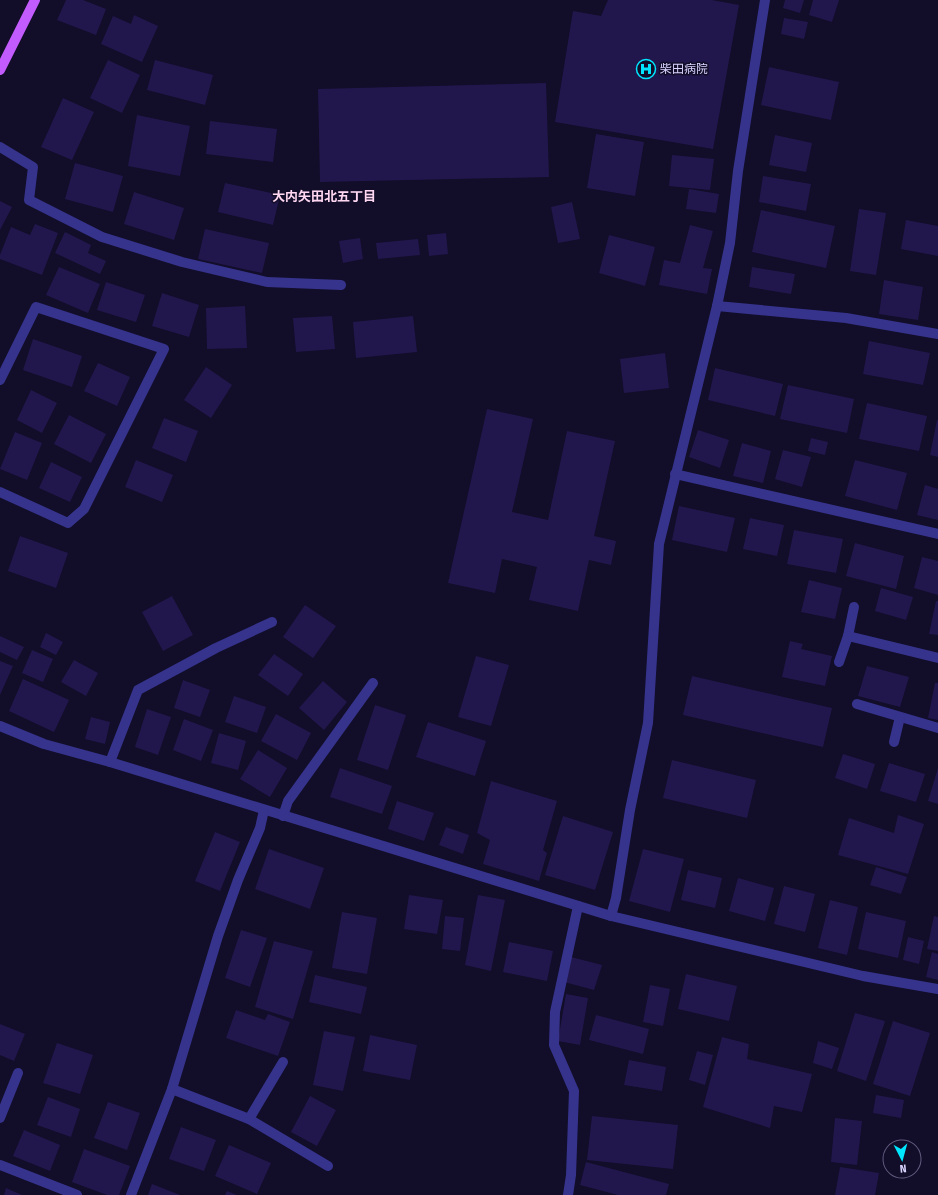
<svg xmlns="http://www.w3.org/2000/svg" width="938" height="1195" font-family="'Fira Sans Condensed','Noto Sans JP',sans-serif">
<rect width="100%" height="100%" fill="#120d29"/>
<g fill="#22174c">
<polygon points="66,0 83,0 106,9 96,35 57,20"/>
<polygon points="608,0 712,0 739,5 713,149 555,122 573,11 601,16"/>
<polygon points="785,0 804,0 800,13 783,8"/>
<polygon points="813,0 839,0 832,22 809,15"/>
<polygon points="134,15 158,26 142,62 101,44 113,16 131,24"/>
<polygon points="784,18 808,22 804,39 781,34"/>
<polygon points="108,60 140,75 122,113 90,98"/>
<polygon points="155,60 213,75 205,105 147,90"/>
<polygon points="769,67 839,82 831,120 761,105"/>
<polygon points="546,83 549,177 320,182 318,89"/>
<polygon points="63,98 94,112 72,160 41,147"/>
<polygon points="137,115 190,126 180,176 128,166"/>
<polygon points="210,121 277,129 273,162 206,154"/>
<polygon points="596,134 644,142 635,196 587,188"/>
<polygon points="775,135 812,143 806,172 769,165"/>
<polygon points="672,155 714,159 710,190 669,186"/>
<polygon points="75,163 123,176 113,212 65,199"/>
<polygon points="763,176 811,184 806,211 759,202"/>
<polygon points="225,183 280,195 273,225 218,212"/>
<polygon points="689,189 719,194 716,213 686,209"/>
<polygon points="134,192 184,208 174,240 124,224"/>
<polygon points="0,201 12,207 0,230"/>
<polygon points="572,202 580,239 558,243 551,207"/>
<polygon points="859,209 886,213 876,275 850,271"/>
<polygon points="761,210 835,226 826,268 752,252"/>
<polygon points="906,220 938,226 938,256 901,249"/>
<polygon points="35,224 58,233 42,275 0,259 0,255 11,227 30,235"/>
<polygon points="690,225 713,231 703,268 712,269 707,294 659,285 664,260 680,263"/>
<polygon points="205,229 269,243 262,273 198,259"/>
<polygon points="65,232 91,245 88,253 106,261 100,274 55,253"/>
<polygon points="446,233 448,254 429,256 427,235"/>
<polygon points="609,235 655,247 645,286 599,273"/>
<polygon points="360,238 363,259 343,263 339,241"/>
<polygon points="418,239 420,255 378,259 376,243"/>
<polygon points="59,267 100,284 88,313 46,295"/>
<polygon points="752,267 795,274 791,294 749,287"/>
<polygon points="884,280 923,287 918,320 879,314"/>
<polygon points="106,282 145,295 136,322 97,310"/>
<polygon points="162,293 199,305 189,337 152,326"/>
<polygon points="245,306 247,348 207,349 206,308"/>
<polygon points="332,316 335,349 296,352 293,318"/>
<polygon points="413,316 417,352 356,358 353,322"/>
<polygon points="33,339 82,356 72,387 23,370"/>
<polygon points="869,341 930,353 923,385 863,374"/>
<polygon points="665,353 669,388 624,393 620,359"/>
<polygon points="98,363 130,377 117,406 84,391"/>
<polygon points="206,367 232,385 211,418 184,400"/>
<polygon points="715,368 783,384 775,416 708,400"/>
<polygon points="788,385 854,399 847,433 780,419"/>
<polygon points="31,390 57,403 42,433 17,420"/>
<polygon points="867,403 927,416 919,451 859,439"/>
<polygon points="487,409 533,419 512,512 548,520 567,431 615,441 594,536 616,541 611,565 589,560 578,611 529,600 537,567 502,559 495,593 448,583"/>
<polygon points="69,415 106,434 91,463 54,444"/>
<polygon points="164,418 198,431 186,462 152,448"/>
<polygon points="937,420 938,420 938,457 930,455"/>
<polygon points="698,430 729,440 720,468 689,457"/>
<polygon points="15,432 42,443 27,480 0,469"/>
<polygon points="811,438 828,442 825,455 808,451"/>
<polygon points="742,443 771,451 763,483 733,476"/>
<polygon points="783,450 811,457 802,487 775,479"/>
<polygon points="136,460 173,475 162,502 125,487"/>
<polygon points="855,460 907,473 897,510 845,496"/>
<polygon points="51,462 82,477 70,502 39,488"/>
<polygon points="925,485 938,489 938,520 917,515"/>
<polygon points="679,506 735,518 727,552 672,540"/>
<polygon points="750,518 784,525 777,556 743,549"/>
<polygon points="794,530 843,539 836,573 787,564"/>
<polygon points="20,536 68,553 56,588 8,571"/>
<polygon points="855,543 904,556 896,589 846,576"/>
<polygon points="922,557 938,561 938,595 914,588"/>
<polygon points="809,580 842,588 835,619 801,612"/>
<polygon points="881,588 913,597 906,620 875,611"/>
<polygon points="172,596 193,635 163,651 142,612"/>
<polygon points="936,601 938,601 938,635 929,634"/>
<polygon points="305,605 336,626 313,658 283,637"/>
<polygon points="46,633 63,642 56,655 40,647"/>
<polygon points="0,636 24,647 17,660 0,652"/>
<polygon points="790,641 803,644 801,649 832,656 825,686 782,677"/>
<polygon points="32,650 53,659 43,682 22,673"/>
<polygon points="274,654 303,674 288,696 258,675"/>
<polygon points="476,656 509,665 491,726 458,717"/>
<polygon points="74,660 98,673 86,696 61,682"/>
<polygon points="0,661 13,666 0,695"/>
<polygon points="867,666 909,677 900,707 858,696"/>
<polygon points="692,676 832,708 823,747 683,715"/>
<polygon points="23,679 69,700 54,732 9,711"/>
<polygon points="183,680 210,690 200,717 174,708"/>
<polygon points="323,681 347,702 324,730 299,708"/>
<polygon points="935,683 938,683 938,720 928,718"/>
<polygon points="234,696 266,707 257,733 225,722"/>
<polygon points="375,705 406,715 388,770 357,760"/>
<polygon points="147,709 171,717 158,755 135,747"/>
<polygon points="276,714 311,733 297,760 261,741"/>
<polygon points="91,717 110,722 105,744 85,739"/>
<polygon points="184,719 213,730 201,761 173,750"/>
<polygon points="428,722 486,741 475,776 416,757"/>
<polygon points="219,733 246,741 238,770 211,763"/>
<polygon points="258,750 287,768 270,797 240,779"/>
<polygon points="843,754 875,764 867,789 835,778"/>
<polygon points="672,760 756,780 747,818 663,798"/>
<polygon points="889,763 925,774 916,802 880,791"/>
<polygon points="340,768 392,786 382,814 330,797"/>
<polygon points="938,768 938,804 928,801"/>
<polygon points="491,781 557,801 543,850 547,853 539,881 483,864 490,840 477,833"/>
<polygon points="397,801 434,813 424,841 388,829"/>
<polygon points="898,815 924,824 908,874 838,855 849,818 894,833"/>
<polygon points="563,816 613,832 595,890 545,875"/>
<polygon points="446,827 469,835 463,854 439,845"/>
<polygon points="215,832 240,842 220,891 195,881"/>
<polygon points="269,849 324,868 310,909 255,889"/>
<polygon points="643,849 684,859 670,912 629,901"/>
<polygon points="876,867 907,877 901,894 870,885"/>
<polygon points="688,870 722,878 715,908 681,900"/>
<polygon points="738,878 774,888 765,921 729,911"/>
<polygon points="784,886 815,894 805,932 774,924"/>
<polygon points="409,895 443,900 437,934 404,929"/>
<polygon points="478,895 505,900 491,971 465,965"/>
<polygon points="830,900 858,907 847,955 818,948"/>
<polygon points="342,912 377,918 367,974 332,968"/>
<polygon points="866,912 906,921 898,958 858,949"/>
<polygon points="445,916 464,918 460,951 442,949"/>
<polygon points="934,916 938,917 938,951 927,949"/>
<polygon points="241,930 267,938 250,987 225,978"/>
<polygon points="908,937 924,941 919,964 903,960"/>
<polygon points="274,941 313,951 293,1019 255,1007"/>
<polygon points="509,942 553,951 547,981 503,972"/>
<polygon points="932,952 938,954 938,980 926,977"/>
<polygon points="571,957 602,965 594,990 564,982"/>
<polygon points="686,974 737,986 729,1021 678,1009"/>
<polygon points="315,975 367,987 361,1014 309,1002"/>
<polygon points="650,985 670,989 663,1026 643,1022"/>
<polygon points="566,994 588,998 580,1045 558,1041"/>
<polygon points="236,1010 265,1020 268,1014 290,1022 278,1056 226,1038"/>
<polygon points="855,1013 885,1021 866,1081 837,1071"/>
<polygon points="596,1015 649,1029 643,1054 589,1040"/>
<polygon points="893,1021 930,1033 910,1096 873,1084"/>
<polygon points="0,1024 25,1034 14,1061 0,1055"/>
<polygon points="324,1031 355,1037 343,1091 313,1085"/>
<polygon points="370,1035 417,1045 410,1080 363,1071"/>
<polygon points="722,1037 749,1044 747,1059 812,1074 802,1112 774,1106 770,1128 703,1107"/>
<polygon points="818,1041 839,1048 832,1069 813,1063"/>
<polygon points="57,1043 93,1055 80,1094 43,1083"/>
<polygon points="697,1051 713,1055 705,1085 689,1080"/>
<polygon points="629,1060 666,1067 662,1091 624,1085"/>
<polygon points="876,1095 904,1100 901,1118 873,1113"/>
<polygon points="310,1096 336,1110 317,1146 291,1132"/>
<polygon points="48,1097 80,1109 71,1137 37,1125"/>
<polygon points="108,1102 140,1113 127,1150 94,1138"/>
<polygon points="592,1116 678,1125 673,1169 587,1160"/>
<polygon points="835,1118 862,1121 857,1165 831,1162"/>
<polygon points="181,1127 216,1140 204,1171 169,1159"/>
<polygon points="24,1130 60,1145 50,1171 13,1156"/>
<polygon points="229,1145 271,1163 257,1194 215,1176"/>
<polygon points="84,1149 130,1166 119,1195 107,1195 72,1182"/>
<polygon points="586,1162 669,1184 666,1195 618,1195 580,1185"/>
<polygon points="840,1167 879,1173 875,1195 835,1195"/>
<polygon points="152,1184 180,1195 148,1195"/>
<polygon points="6,1188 22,1195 4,1195"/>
<polygon points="227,1191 237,1195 225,1195"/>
</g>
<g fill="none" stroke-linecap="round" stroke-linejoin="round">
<g stroke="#36338d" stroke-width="10">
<polyline points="0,147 33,167 29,200 102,237 182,262 267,282 341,285"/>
<polyline points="717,306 846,318 938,334"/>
<polyline points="0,380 36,307 164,349 84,509 68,523 0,492"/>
<polyline points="675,474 938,534"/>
<polyline points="848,636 854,607"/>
<polyline points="839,662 848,636 938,658"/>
<polyline points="857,704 938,728"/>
<polyline points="0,726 44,744 110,762 611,916 863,976 938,989"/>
<polyline points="894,742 900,717"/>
<polyline points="110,762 138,690 216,648 272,622"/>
<polyline points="283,816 288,801 373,683"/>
<polyline points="611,916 616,898 630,810 648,723 659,544 717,306 730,243 738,171 765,0"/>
<polyline points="172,1089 249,1119 328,1166"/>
<polyline points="0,1118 18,1073"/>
<polyline points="249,1119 283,1062"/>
<polyline points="0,1165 77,1195"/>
<polyline points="131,1195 172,1089 218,936 238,880 260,828 264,810"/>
<polyline points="568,1195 571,1175 574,1091 554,1045 555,1012 578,906"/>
</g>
<polyline stroke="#c25cff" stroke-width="10" points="0,70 35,0"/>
</g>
<defs>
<g id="hospital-ring" transform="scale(1)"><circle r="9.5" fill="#120d29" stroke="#01e6ff" stroke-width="1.5"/><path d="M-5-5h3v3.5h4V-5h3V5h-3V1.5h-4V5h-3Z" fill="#01e6ff"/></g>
</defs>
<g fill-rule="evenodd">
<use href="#hospital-ring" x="646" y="69"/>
</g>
<g text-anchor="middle" stroke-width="3" stroke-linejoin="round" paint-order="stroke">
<g font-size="12" fill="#dad5ff" stroke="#120d29" text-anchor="start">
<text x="660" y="73">柴田病院</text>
</g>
<g font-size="13" font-weight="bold" fill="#ffd7f1" stroke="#120d29">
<text x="324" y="201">大内矢田北五丁目</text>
</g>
</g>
<g transform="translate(902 1159) rotate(174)"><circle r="19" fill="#120d29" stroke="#625d7f"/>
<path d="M0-3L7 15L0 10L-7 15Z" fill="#01e6ff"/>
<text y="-6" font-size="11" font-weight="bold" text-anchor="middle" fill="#dad5ff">N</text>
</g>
</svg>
